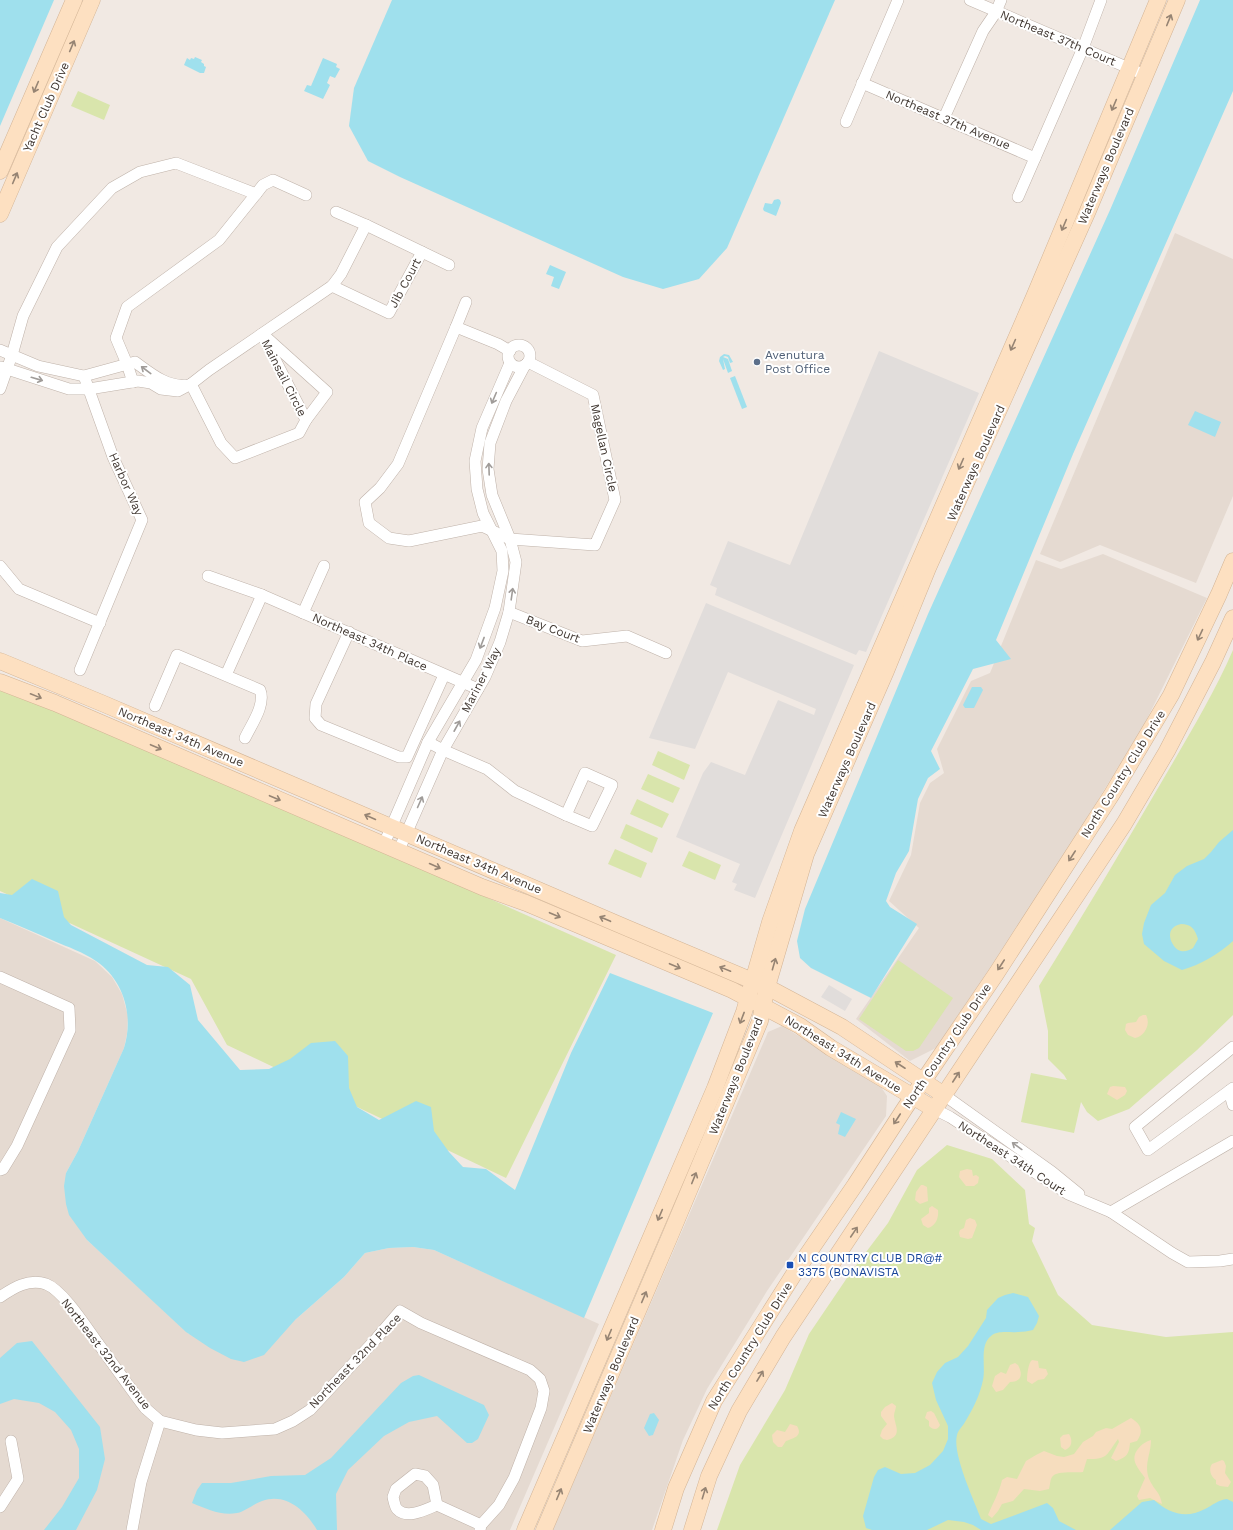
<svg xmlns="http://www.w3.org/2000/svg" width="1233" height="1530" font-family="'Work Sans',sans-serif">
<rect width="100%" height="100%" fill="#f1e9e3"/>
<g fill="#e5dad1">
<polygon points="1175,233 1233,259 1233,496 1196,583 1100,545 1060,562 1040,554"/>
<polygon points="1103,554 1207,598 1144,725 1047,883 936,1048 910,1061 856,1019 919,928 889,901 911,855 920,803 930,783 944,773 937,749 971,681 990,673 1036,560 1061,569"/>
<polygon points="0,918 95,961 112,977 122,994 128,1016 127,1034 124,1048 78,1151 66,1173 87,1240 189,1334 295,1320 344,1277 365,1253 389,1248 413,1247 434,1250 599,1324 510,1530 0,1530"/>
<polygon points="782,1026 879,1084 887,1096 886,1116 767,1291 707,1389 683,1440 652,1530 553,1530 768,1032"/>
</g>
<g fill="#d9e5ac">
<polygon points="78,91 110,105 104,120 71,106"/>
<path d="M1233,650v365l-36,35 -68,59 -31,12 -11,-9 -6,-10 -7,31 -53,-11 10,-49 36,7 -3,-5 -16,-16v-28l-9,-45c42,-67 82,-135 122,-203 25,-43 52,-87 72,-133z"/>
<polygon points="0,688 25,692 616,955 506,1178 227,1045 191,979 0,891"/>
<polygon points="658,751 690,765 684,780 652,765"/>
<polygon points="648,774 680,788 673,803 641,789"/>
<polygon points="637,799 669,814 662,828 630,814"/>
<polygon points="626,824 658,838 652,853 620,838"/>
<polygon points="615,849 647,863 641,878 608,864"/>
<polygon points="689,851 721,865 715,880 682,866"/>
<polygon points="898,960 953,998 919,1048 913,1051 906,1051 859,1019"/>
<polygon points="947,1145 992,1159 1025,1190 1029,1224 1035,1228 1032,1241 1058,1295 1092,1325 1166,1337 1233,1332 1233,1530 717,1530 740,1465 785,1390 809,1334 851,1272 888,1223 917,1170"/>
</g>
<g fill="#f6ddbe">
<path d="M1143,1015h3c5,9 -1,21 -11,23l-7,-3 -3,-5 1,-6 2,-1 8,-1 3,-5z"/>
<polygon points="1113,1086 1125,1087 1127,1091 1125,1095 1117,1100 1107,1094 1110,1087"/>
<polygon points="967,1169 972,1170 973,1176 976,1175 979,1177 978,1183 974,1186 966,1186 959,1177 960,1171"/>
<polygon points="921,1185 923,1185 927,1187 928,1201 920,1204 915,1200 916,1192"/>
<path d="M932,1206l6,4c1,7 -2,16 -10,18l-5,-3 -2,-6 8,-6v-5z"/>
<polygon points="970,1218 975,1220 977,1225 972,1238 968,1239 960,1237 959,1233 960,1230 964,1228 966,1220"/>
<path d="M1032,1360l6,1 1,7 7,1 2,5 -4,5 -6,1 -6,4 -5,-3c0,-5 1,-18 5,-21z"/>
<path d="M1015,1363l3,2c5,9 4,17 -8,17l-7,8 -7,2 -4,-6 3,-10 6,-4 5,2 4,-9z"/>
<path d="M892,1403l4,3c0,3 -2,6 -2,10 1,10 9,20 -7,24l-4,-1 -3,-3 2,-6 5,-6 -6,-8v-4l4,-5z"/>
<path d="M931,1411l3,2 6,12c-2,5 -7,5 -11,1v-5l-4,-3 2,-6z"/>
<path d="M1131,1418c10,6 13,13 6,23l-7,2c-1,11 -3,14 -14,18l-5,-3 8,-16 -1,-3c-11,14 -9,21 -31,20l-4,13c-7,1 -27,-2 -31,5 -2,3 -2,9 -3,12l-9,2 -16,-2 -11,12 -11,3 -4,7 -6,7 -4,-3c5,-12 11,-22 14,-35l5,-3 10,2 9,-18 10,-6 8,-4 13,5 7,1 10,-3 9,-12 10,-6 3,-4 10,-4 6,1z"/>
<path d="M790,1424l7,2c6,10 -3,12 -11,15l-4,6h-4l-5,-5 -1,-7 5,-5 8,2z"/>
<path d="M1069,1434c4,7 3,13 -4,16l-4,-3 -1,-9 3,-3z"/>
<path d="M1151,1440c0,15 -8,25 -1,41 5,10 10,11 12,23l-12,-6 -11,2 -2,-4 8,-18c-6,-9 -16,-18 -7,-29 4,-5 7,-7 13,-9z"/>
<path d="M1222,1460l2,1 2,5 -1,7 6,9 -3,5 -8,-1 -4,-2v-4c-5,-3 -8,-11 -4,-16z"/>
</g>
<g fill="#e1dddb">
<polygon points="879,351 979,393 866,652 859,650 856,655 715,595 717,588 710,585 728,541 790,565"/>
<polygon points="706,603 854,665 755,898 734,890 737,884 732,882 740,864 676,837 703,773 711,762 745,775 778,700 814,715 816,709 728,672 695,749 649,738"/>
<polygon points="829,985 852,999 845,1011 821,997"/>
</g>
<g fill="#9fe0ed" fill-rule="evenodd">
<polygon points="0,0 54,0 0,126"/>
<polygon points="392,0 835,0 727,248 699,279 663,289 623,277 400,177 368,161 349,126 354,88"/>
<polygon points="1200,0 1233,0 1233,91 1073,454 996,640 1011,659 973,669 931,751 940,769 928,778 918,799 909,851 896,873 886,901 890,907 917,924 871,998 811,968 800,958 797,941 805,909 928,614 1110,210"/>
<polygon points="195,57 202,60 201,62 204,64 204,66 206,67 204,73 200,73 184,65 187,58 190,60 191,58 194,59"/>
<polygon points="323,58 337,64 336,67 340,69 335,78 330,76 327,83 330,85 323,99 304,91 307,85 311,86"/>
<polygon points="778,199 780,200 781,203 776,216 764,211 763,209 765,203 772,204 774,200"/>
<polygon points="550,265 566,272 559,289 551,286 554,277 546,274"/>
<polygon points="724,354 729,355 733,362 730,363 728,357 725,356 723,357 728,359 732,371 728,373 723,359 725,369 723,370 719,361 720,357"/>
<polygon points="735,376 747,407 742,409 730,378"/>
<polygon points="1195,411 1221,422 1215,437 1188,425"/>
<polygon points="972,687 981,687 983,690 974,708 965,708 963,705"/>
<path d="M1233,830v111c-14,13 -33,24 -51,29l-18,-9 -20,-17 -2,-10 2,-11 7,-18 14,-12 10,-18 12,-9 17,-7 7,-7 8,-10zM1181,924c10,0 14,5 17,15l-5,9c-3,2 -8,4 -12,3 -8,-1 -20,-23 0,-27z"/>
<path d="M32,879l26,12 6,26 7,8 76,40 21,2 22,18 8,35 42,50 29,-1 21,-10 21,-16 24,-2 13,15 1,32 8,19 22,13 37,-19 15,6 3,24 15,21 14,15 23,2 29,21 56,-137 39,-80 103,40 -129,305 -150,-68 -21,-3 -24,1 -24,5 -21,24 -49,43 -31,35 -20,7 -13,-3 -21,-11 -24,-16 -99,-92 -18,-25 -3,-11 -2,-18 2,-13 12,-22 46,-103c10,-32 0,-68 -28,-87 -13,-9 -28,-14 -42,-20 -18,-8 -36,-16 -54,-23v-25l12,2z"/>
<polygon points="841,1112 856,1119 845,1137 838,1134 840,1125 836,1123"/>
<path d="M1013,1293l15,4 11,19 -2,7 -4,7c-5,1 -10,2 -15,2 -9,1 -20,-2 -27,4 -12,9 -5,31 -8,44 -3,15 -10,29 -18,42 -2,4 -7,8 -8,13 -5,19 17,65 24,84l10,5 56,-21 6,5 6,13 17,9h-95l-8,-5 -9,-3 -16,-2 -21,10h-55l-6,-2 -3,-12 11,-39 4,-7 7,-3 16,7 14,-1 15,-8 13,-14 5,-12v-13l-12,-26 -4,-17 5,-11 8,-9 13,-6 10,-11 18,-28 1,-8 11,-12 7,-3z"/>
<polygon points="32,1341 100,1427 105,1459 97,1490 76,1530 44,1530 62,1507 79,1478 79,1449 71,1430 55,1412 39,1403 14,1399 0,1404 0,1358 17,1343"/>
<path d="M419,1375l65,30 5,10 -11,24 -6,4h-5l-30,-27 -28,6 -25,14 -36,34 -12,24 1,36h-20c-11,-19 -31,-38 -55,-29 -9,3 -16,10 -25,12 -16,3 -30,-4 -45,-10l5,-13 5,-7h29l40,-7 34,-1 26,-17 70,-75 12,-7z"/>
<polygon points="654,1413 659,1420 653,1435 649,1436 644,1428 650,1414"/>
<path d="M1227,1499l6,3v28h-123l32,-28 12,-2c16,14 32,19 51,9 8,-4 13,-9 22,-10z"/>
</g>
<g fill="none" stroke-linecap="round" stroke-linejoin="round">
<g stroke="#bfb2a9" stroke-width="12">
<g id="street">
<polyline points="970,0 1145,75"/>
<polyline points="862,83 1035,158"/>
<polyline points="944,118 983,31 996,12 1001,0"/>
<polyline points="846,122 898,0"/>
<polyline points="256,194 263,185 273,180 306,195"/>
<polyline points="1018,197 1083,48 1101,0"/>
<polyline points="336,212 366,225 449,265"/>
<polyline points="332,286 389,313 422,252"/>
<polyline points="456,327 466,302"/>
<polyline points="267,338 327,392 306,420"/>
<circle cx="519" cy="356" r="11"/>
<path d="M0,350l38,16 46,10 51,-14c14,10 31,25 50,23"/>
<polyline points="510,351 498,344 456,327 398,464 380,488 365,502 369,523 389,538 409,541 482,526 510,539 595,545 615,500 593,395 528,362"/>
<polyline points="1,367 69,389 89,389 138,381 151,383 161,389 178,391 191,384 209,370 332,286 341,274 366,225"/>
<polyline points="191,384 221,443 235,458 299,433 306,420 262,334"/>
<polyline points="0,389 12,355 23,316 57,247 112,188 140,172 176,163 256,194 219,240 127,307 116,338 127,364 133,382"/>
<polyline points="0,566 19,589 100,623"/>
<polyline points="208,576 262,595 478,689"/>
<polyline points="509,612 582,641 627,636 666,653"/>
<polyline points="303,613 324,566"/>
<polyline points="349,632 316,704 315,718 321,725 399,757 407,757 444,675"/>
<polyline points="80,670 142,520 113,457 84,376"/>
<polyline points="226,675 262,595"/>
<path d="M155,706l22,-51 83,35c6,15 -9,35 -15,48"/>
<polyline points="428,742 443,750 487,769 515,791 566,815"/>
<polygon points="585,773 612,785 592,826 566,815"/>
<polyline points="384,844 428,742 476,660 495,608 503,571 502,551 483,513 477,489 475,461 482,428 510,363"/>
<polyline points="399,850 443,750 485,677 500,642 509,612 516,562 510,539 492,495 488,469 490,443 506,401 525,365"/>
<polyline points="0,977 69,1008 70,1030 17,1146 3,1169 0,1170"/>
<polyline points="1233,1088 1229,1091 1233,1105"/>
<polyline points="1229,1091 1148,1150 1135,1127 1233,1047"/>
<polyline points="944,1095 1052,1172 1079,1194"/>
<polyline points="934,1109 950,1117 1068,1194 1111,1212 1233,1141"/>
<polyline points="1111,1212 1172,1253 1188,1262 1220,1261 1233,1259"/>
<path d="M0,1297c13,-9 29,-19 46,-13 18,7 42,46 54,62 15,21 30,42 45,62l15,13 36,9 26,3 53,-4 18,-8 17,-11 65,-70 25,-29 21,12 109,47 10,9 4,12 -3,17 -27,70 -15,27 -18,20 -1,5"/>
<path d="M415,1474l10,2 8,9 4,20c-10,4 -30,15 -40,4 -2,-2 -3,-8 -4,-12l3,-8z"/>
<polyline points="437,1505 481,1525"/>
<polyline points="0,1507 18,1479 11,1441"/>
<polyline points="132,1530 141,1482 160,1421"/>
</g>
</g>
<g stroke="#d3b495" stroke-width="17">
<g id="secondary">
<polyline points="0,171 74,0"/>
<polyline points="0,214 92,0"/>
<polyline points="0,661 104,704 627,928 767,987 842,1027 944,1095"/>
<polyline points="0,682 55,703 482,887 526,903 732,990 800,1026 831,1048 934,1109"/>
<polyline points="525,1530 715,1088 744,1012 770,922 802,831 1034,297 1158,0"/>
<polyline points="544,1530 670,1236 760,1021 767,987 806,854 886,671 928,568 1087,213 1177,0"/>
<polyline points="663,1530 676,1488 714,1401 794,1274 855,1185 905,1108 996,974 1112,794 1171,695 1219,594 1233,561"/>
<polyline points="692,1530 709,1476 739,1411 783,1337 1124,824 1167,751 1213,662 1233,618"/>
</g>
</g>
<use href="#street" stroke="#fff" stroke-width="11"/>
<use href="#secondary" stroke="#fde0c1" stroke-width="16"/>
</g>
<defs><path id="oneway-shaft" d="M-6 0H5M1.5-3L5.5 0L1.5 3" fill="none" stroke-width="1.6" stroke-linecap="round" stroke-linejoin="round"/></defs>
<g stroke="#968473">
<use href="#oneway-shaft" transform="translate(1169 20) rotate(-68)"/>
<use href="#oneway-shaft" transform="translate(72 46) rotate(-67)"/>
<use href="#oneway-shaft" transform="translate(36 87) rotate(113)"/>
<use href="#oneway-shaft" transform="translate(1114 105) rotate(113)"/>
<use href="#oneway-shaft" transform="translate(15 178) rotate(-67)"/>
<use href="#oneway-shaft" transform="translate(1064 225) rotate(113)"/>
<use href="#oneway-shaft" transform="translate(1013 345) rotate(114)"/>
<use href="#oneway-shaft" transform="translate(961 464) rotate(114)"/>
<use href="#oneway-shaft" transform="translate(1200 635) rotate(115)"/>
<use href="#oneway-shaft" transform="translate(36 696) rotate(22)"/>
<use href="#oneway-shaft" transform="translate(156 747) rotate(23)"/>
<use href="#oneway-shaft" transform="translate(275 798) rotate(23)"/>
<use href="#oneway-shaft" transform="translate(370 817) rotate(-156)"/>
<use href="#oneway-shaft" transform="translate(1072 856) rotate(123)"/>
<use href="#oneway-shaft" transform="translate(435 866) rotate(24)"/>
<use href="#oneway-shaft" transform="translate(555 915) rotate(23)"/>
<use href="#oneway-shaft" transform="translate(605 919) rotate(-157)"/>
<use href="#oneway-shaft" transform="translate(774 964) rotate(-74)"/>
<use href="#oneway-shaft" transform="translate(1001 965) rotate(123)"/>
<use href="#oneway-shaft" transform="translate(675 966) rotate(23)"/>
<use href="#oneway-shaft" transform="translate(725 969) rotate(-158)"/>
<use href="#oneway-shaft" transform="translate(742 1018) rotate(111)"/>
<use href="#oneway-shaft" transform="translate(900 1065) rotate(-147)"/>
<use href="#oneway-shaft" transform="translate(956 1077) rotate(-57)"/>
<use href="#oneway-shaft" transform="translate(897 1119) rotate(123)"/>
<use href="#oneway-shaft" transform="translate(694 1178) rotate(-68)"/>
<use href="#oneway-shaft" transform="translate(660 1215) rotate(113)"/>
<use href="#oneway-shaft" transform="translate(854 1232) rotate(-56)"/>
<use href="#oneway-shaft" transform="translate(644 1297) rotate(-67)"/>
<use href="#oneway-shaft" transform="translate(609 1335) rotate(113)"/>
<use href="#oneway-shaft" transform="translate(760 1376) rotate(-59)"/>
<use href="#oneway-shaft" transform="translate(704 1493) rotate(-73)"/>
<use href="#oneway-shaft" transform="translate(559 1494) rotate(-67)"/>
</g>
<g stroke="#a09c99">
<use href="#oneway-shaft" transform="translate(146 370) rotate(-143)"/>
<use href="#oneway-shaft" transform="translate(37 379) rotate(16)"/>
<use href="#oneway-shaft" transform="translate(494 398) rotate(113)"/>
<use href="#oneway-shaft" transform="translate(489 469) rotate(-92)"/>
<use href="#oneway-shaft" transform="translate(512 594) rotate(-82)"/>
<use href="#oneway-shaft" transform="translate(482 643) rotate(111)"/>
<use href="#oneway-shaft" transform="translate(457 726) rotate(-61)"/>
<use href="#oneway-shaft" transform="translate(420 802) rotate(-66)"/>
<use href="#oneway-shaft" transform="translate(1017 1146) rotate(-144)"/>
</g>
<circle fill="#5c6f8a" stroke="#fff" stroke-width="1.5" cx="757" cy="362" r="4"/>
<rect fill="#1a4fb4" stroke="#fff" stroke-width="1.5" x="786" y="1261" width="8" height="8" rx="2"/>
<g text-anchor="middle" stroke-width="4" stroke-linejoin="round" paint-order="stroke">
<g font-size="12" fill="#423933" stroke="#fff">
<text transform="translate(1058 38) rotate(23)" y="4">Northeast 37th Court</text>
<text transform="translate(46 107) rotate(-66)" y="4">Yacht Club Drive</text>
<text transform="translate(948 120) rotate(23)" y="4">Northeast 37th Avenue</text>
<text transform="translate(1106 166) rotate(-67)" y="4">Waterways Boulevard</text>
<text transform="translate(405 283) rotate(-62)" y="4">Jib Court</text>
<text transform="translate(284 378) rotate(63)" y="4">Mainsail Circle</text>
<text transform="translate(604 448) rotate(78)" y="4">Magellan Circle</text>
<text transform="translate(976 463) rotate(-66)" y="4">Waterways Boulevard</text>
<text transform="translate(126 484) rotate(66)" y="4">Harbor Way</text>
<text transform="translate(553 629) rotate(21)" y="4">Bay Court</text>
<text transform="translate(370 642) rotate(24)" y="4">Northeast 34th Place</text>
<text transform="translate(481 680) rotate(-63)" y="4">Mariner Way</text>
<text transform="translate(181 737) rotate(23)" y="4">Northeast 34th Avenue</text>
<text transform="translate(847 760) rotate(-66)" y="4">Waterways Boulevard</text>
<text transform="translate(1123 774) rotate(-58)" y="4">North Country Club Drive</text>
<text transform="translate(479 864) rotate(23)" y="4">Northeast 34th Avenue</text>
<text transform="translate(947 1046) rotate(-56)" y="4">North Country Club Drive</text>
<text transform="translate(843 1054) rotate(32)" y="4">Northeast 34th Avenue</text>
<text transform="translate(736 1076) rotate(-68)" y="4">Waterways Boulevard</text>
<text transform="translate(1012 1158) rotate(33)" y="4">Northeast 34th Court</text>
<text transform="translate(750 1346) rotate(-58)" y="4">North Country Club Drive</text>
<text transform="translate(106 1354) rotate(52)" y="4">Northeast 32nd Avenue</text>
<text transform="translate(355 1361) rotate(-46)" y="4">Northeast 32nd Place</text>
<text transform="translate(611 1375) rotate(-67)" y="4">Waterways Boulevard</text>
</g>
<g font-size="12" fill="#4e5e75" stroke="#fff" text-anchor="start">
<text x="765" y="359">Avenutura<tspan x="765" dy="14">Post Office</tspan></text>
</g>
<g font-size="12" fill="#164399" stroke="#fff" text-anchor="start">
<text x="798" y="1262">N COUNTRY CLUB DR@#<tspan x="798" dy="14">3375 (BONAVISTA</tspan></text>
</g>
</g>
</svg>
